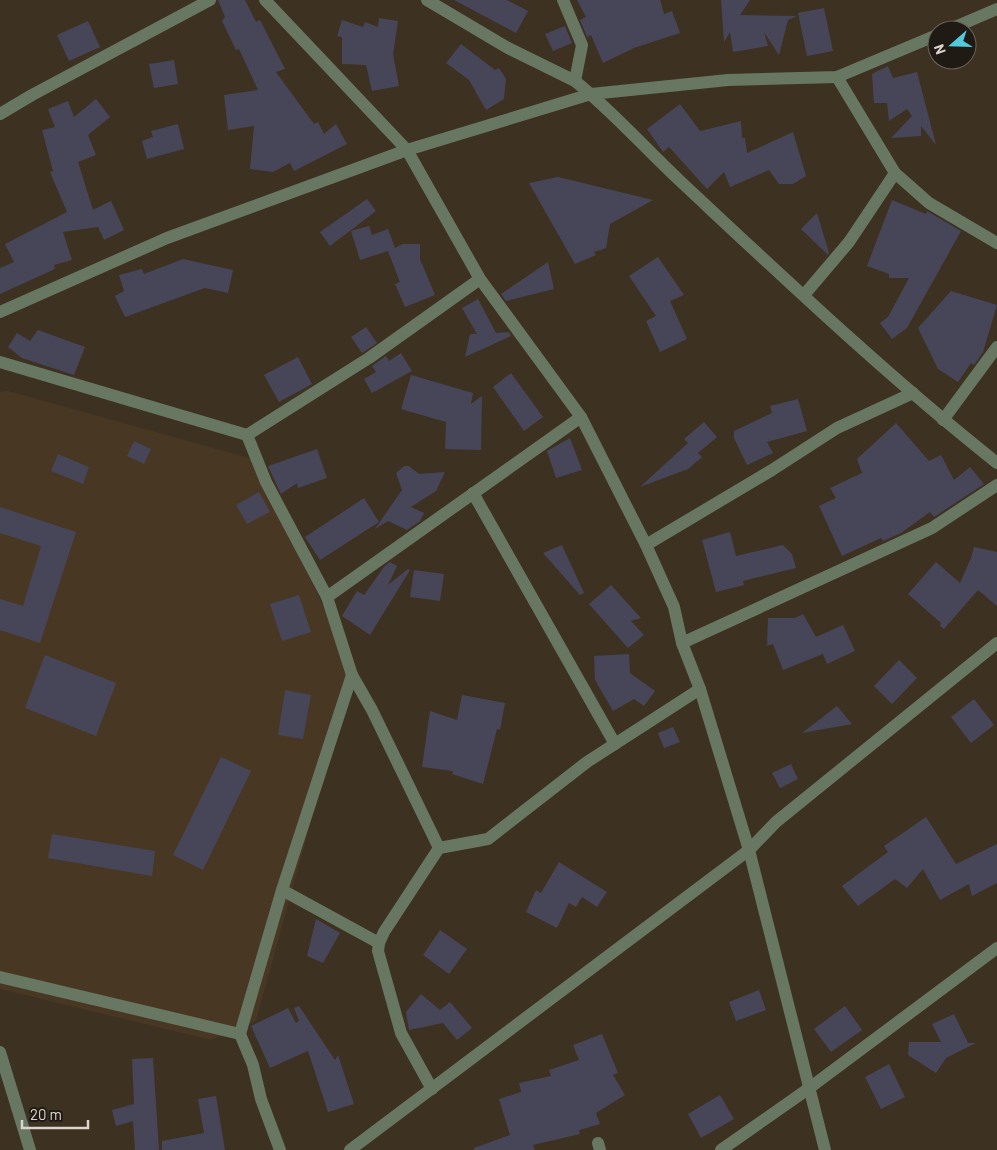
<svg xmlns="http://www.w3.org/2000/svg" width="997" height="1150" font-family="Barlow,sans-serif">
<rect width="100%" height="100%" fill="#3d3122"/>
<polygon fill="#483723" points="8,391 253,459 353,669 256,1021 211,1040 0,989 0,392"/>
<g fill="#474658">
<polygon points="218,0 245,0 256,22 260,20 285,69 276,72 314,124 318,122 324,134 336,124 347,144 294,171 290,163 273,172 250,169 254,126 228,130 224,95 258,90 239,49 236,50 222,21 225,17"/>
<polygon points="454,0 507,0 528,11 516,33"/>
<polygon points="577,0 660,0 664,14 672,11 680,33 634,48 603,63 591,35 587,37 580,20 586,17"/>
<polygon points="721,0 750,0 740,15 797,16 788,20 779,55 764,32 768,46 733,52 730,32 724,42"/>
<polygon points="824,8 833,51 807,56 798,13"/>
<polygon points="379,18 398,21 393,54 399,86 372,91 366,65 342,64 342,37 337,36 342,20 363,27 365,22 378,27"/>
<polygon points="88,21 100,47 69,61 57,35"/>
<polygon points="565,26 572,43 553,51 545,34"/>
<polygon points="461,44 495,70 499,68 506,79 504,99 486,110 469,80 446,63"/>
<polygon points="174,60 178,84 154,88 149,64"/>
<polygon points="888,66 893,78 917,72 936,145 921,126 921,136 891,138 912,116 907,109 889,121 887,103 874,103 872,74"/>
<polygon points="96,99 110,117 88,135 96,155 78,162 93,210 111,201 124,230 104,240 98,227 63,232 72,260 54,265 55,269 0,294 0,268 14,262 5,244 67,212 50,172 53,171 42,130 55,127 48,109 68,101 74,117"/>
<polygon points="680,104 700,131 741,121 742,138 745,138 747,153 793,132 806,176 793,184 779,184 769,170 730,187 724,172 707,189 669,147 663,152 647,129"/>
<polygon points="178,124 184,149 147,159 142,141 153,137 151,131"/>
<polygon points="558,177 653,200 610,224 606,248 594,252 596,255 575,264 529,183"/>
<polygon points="367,199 376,211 330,246 320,232"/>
<polygon points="892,200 926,214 927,211 961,231 907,328 892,339 880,323 888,317 909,278 889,278 889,274 867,266"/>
<polygon points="817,213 829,253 828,255 801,229"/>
<polygon points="369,226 372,235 388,229 395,248 403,244 420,244 420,259 435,295 405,307 395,284 400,282 388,251 360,260 351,231"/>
<polygon points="658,257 684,295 670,301 687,339 660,352 646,321 656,316 629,276"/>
<polygon points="183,259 233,270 228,293 205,288 125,317 115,296 124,291 119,275 142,269 144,274"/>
<polygon points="548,262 554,289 506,301 501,294"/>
<polygon points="951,291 997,305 983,352 974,365 971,363 958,382 938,369 918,328"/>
<polygon points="478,299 496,333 509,332 511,336 465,357 470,334 477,334 462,308"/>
<polygon points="366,327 377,343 362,353 351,337"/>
<polygon points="38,330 85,347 74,375 22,358 8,347 17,333 30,341"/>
<polygon points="401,353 412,371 372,393 364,379 376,372 372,366 386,356 389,361"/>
<polygon points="298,357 312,384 279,402 264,375"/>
<polygon points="511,373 543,417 524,431 493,387"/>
<polygon points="411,375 473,393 471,404 482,396 481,450 445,449 446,422 401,409"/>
<polygon points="798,399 807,431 767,442 773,453 747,465 734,438 734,431 772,413 770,406"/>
<polygon points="704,422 717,437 698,453 702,457 688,469 640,487 688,443 684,439"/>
<polygon points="896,423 929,461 941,455 954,480 970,467 984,484 934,517 930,512 901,533 883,541 881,538 842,556 819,506 836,498 830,488 862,473 857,459"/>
<polygon points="570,438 582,470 556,478 547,451"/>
<polygon points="134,441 151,449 144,464 127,456"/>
<polygon points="317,449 327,478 298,488 297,483 281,494 268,466"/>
<polygon points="58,454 89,467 83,484 51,471"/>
<polygon points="404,466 409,466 419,474 445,472 436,491 411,507 424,513 420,521 407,530 388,521 375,529 402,490 396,473"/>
<polygon points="259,492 270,512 247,524 236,505"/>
<polygon points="364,498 379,522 320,560 305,537"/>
<polygon points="0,507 76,532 40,643 0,630 0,599 23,606 41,546 0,533"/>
<polygon points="730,532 736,556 783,545 792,554 796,568 743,581 744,585 716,592 702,540"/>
<polygon points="562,545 584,593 580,595 543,553"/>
<polygon points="974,547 997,552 997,606 978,590 944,629 940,626 941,623 908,594 936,562 960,583 971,558"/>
<polygon points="390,562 397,566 388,585 408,569 410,570 370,635 342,616 357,591 364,595 384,567"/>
<polygon points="414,570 444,574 440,601 410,597"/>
<polygon points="611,585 641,618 631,621 644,635 628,648 589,604"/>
<polygon points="299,595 311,632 282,641 270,604"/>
<polygon points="803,614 816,637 843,625 855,651 827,664 823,654 783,670 773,644 767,646 768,618 795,618"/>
<polygon points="629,654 630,673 655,691 644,706 634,699 613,711 595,680 594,656"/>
<polygon points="45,655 116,683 96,736 25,708"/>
<polygon points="899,660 917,678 892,704 874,686"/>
<polygon points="285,690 311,695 303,739 278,735"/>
<polygon points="462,695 505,703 500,730 497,729 483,784 452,774 453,771 422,767 430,711 457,720"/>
<polygon points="974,699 994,725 971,743 951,717"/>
<polygon points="837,706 852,724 802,733"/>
<polygon points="673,727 680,742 664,748 658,733"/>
<polygon points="221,757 251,771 203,870 173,855"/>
<polygon points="791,764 798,779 780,788 772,773"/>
<polygon points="926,817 956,864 997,844 997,883 972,896 969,884 940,900 923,869 907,888 895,879 858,906 842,886 888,852 884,846"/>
<polygon points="52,834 155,851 152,876 48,858"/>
<polygon points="559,862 607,892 597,907 582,897 576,907 569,903 557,928 526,912 536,890 541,893"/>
<polygon points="316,919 340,933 323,963 307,956"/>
<polygon points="440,930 467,949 449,974 423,955"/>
<polygon points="759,990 766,1010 736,1021 729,1002"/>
<polygon points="421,994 440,1010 450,1002 472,1028 457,1040 443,1023 409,1030 406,1012"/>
<polygon points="299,1006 335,1060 338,1055 354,1104 328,1112 308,1051 270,1068 251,1026 288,1008 296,1023 299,1021 294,1008"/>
<polygon points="845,1006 862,1030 831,1052 814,1029"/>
<polygon points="954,1014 968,1043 976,1043 946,1058 936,1073 908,1055 909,1042 941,1042 932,1024"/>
<polygon points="602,1034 618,1073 613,1075 625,1095 596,1113 600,1124 579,1130 580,1134 533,1145 535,1150 474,1150 474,1148 510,1135 499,1099 521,1092 519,1083 551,1076 549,1070 579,1060 573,1045"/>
<polygon points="153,1058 159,1150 135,1150 133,1121 116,1126 112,1110 134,1104 132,1059"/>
<polygon points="889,1064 905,1097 881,1109 865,1077"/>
<polygon points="720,1095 734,1119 701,1138 688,1114"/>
<polygon points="216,1096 225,1150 162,1150 162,1141 204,1133 198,1099"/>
</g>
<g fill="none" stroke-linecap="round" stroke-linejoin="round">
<g stroke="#687762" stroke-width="12">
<polyline points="265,0 407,150 480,279 581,417 646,545 674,607 682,643 700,689 749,850 825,1150"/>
<polyline points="427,0 508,48 575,81"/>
<path d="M563,0l19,45 -7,36c37,30 69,66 104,99 104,97 207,195 318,283"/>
<polyline points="948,30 997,9"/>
<polyline points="837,77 895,173 929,203 997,243"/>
<polyline points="0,114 32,95 210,0"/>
<polyline points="804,295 849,242 895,173"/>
<polyline points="0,312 167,238 407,150 591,94 728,80 837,77 937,35"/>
<polyline points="0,362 247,435 266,482 327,597 352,675 372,710 439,848"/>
<polyline points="943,420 997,347"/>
<polyline points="247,435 369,358 480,279"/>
<polyline points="473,493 615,744"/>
<polyline points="646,545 772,470 837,428 913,393"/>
<polyline points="327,597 581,417"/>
<polyline points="682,643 932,528 997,485"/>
<polyline points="282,890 379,943"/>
<polyline points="0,977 240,1034"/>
<polyline points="0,1052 30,1150"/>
<polyline points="432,1089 401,1033 378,951 379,943 384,932 439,848 488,839 587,762 700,689"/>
<polyline points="598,1143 600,1150"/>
<polyline points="280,1150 261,1099 253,1065 240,1034 282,890 352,675"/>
<polyline points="350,1150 749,850 776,822 997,643"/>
<polyline points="721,1150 808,1089 997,948"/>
</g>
</g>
<g transform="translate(952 45) rotate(250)"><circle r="24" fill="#201a14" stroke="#6b645d"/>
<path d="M0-4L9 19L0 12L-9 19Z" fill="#53cadc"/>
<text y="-8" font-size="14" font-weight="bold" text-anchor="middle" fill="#dcd4cb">N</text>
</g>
<path d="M22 1120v8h66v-8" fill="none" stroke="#dcd4cb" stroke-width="2.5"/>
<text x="30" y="1120" font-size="15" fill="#dcd4cb" stroke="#201a14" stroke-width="4" paint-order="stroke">20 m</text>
</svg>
